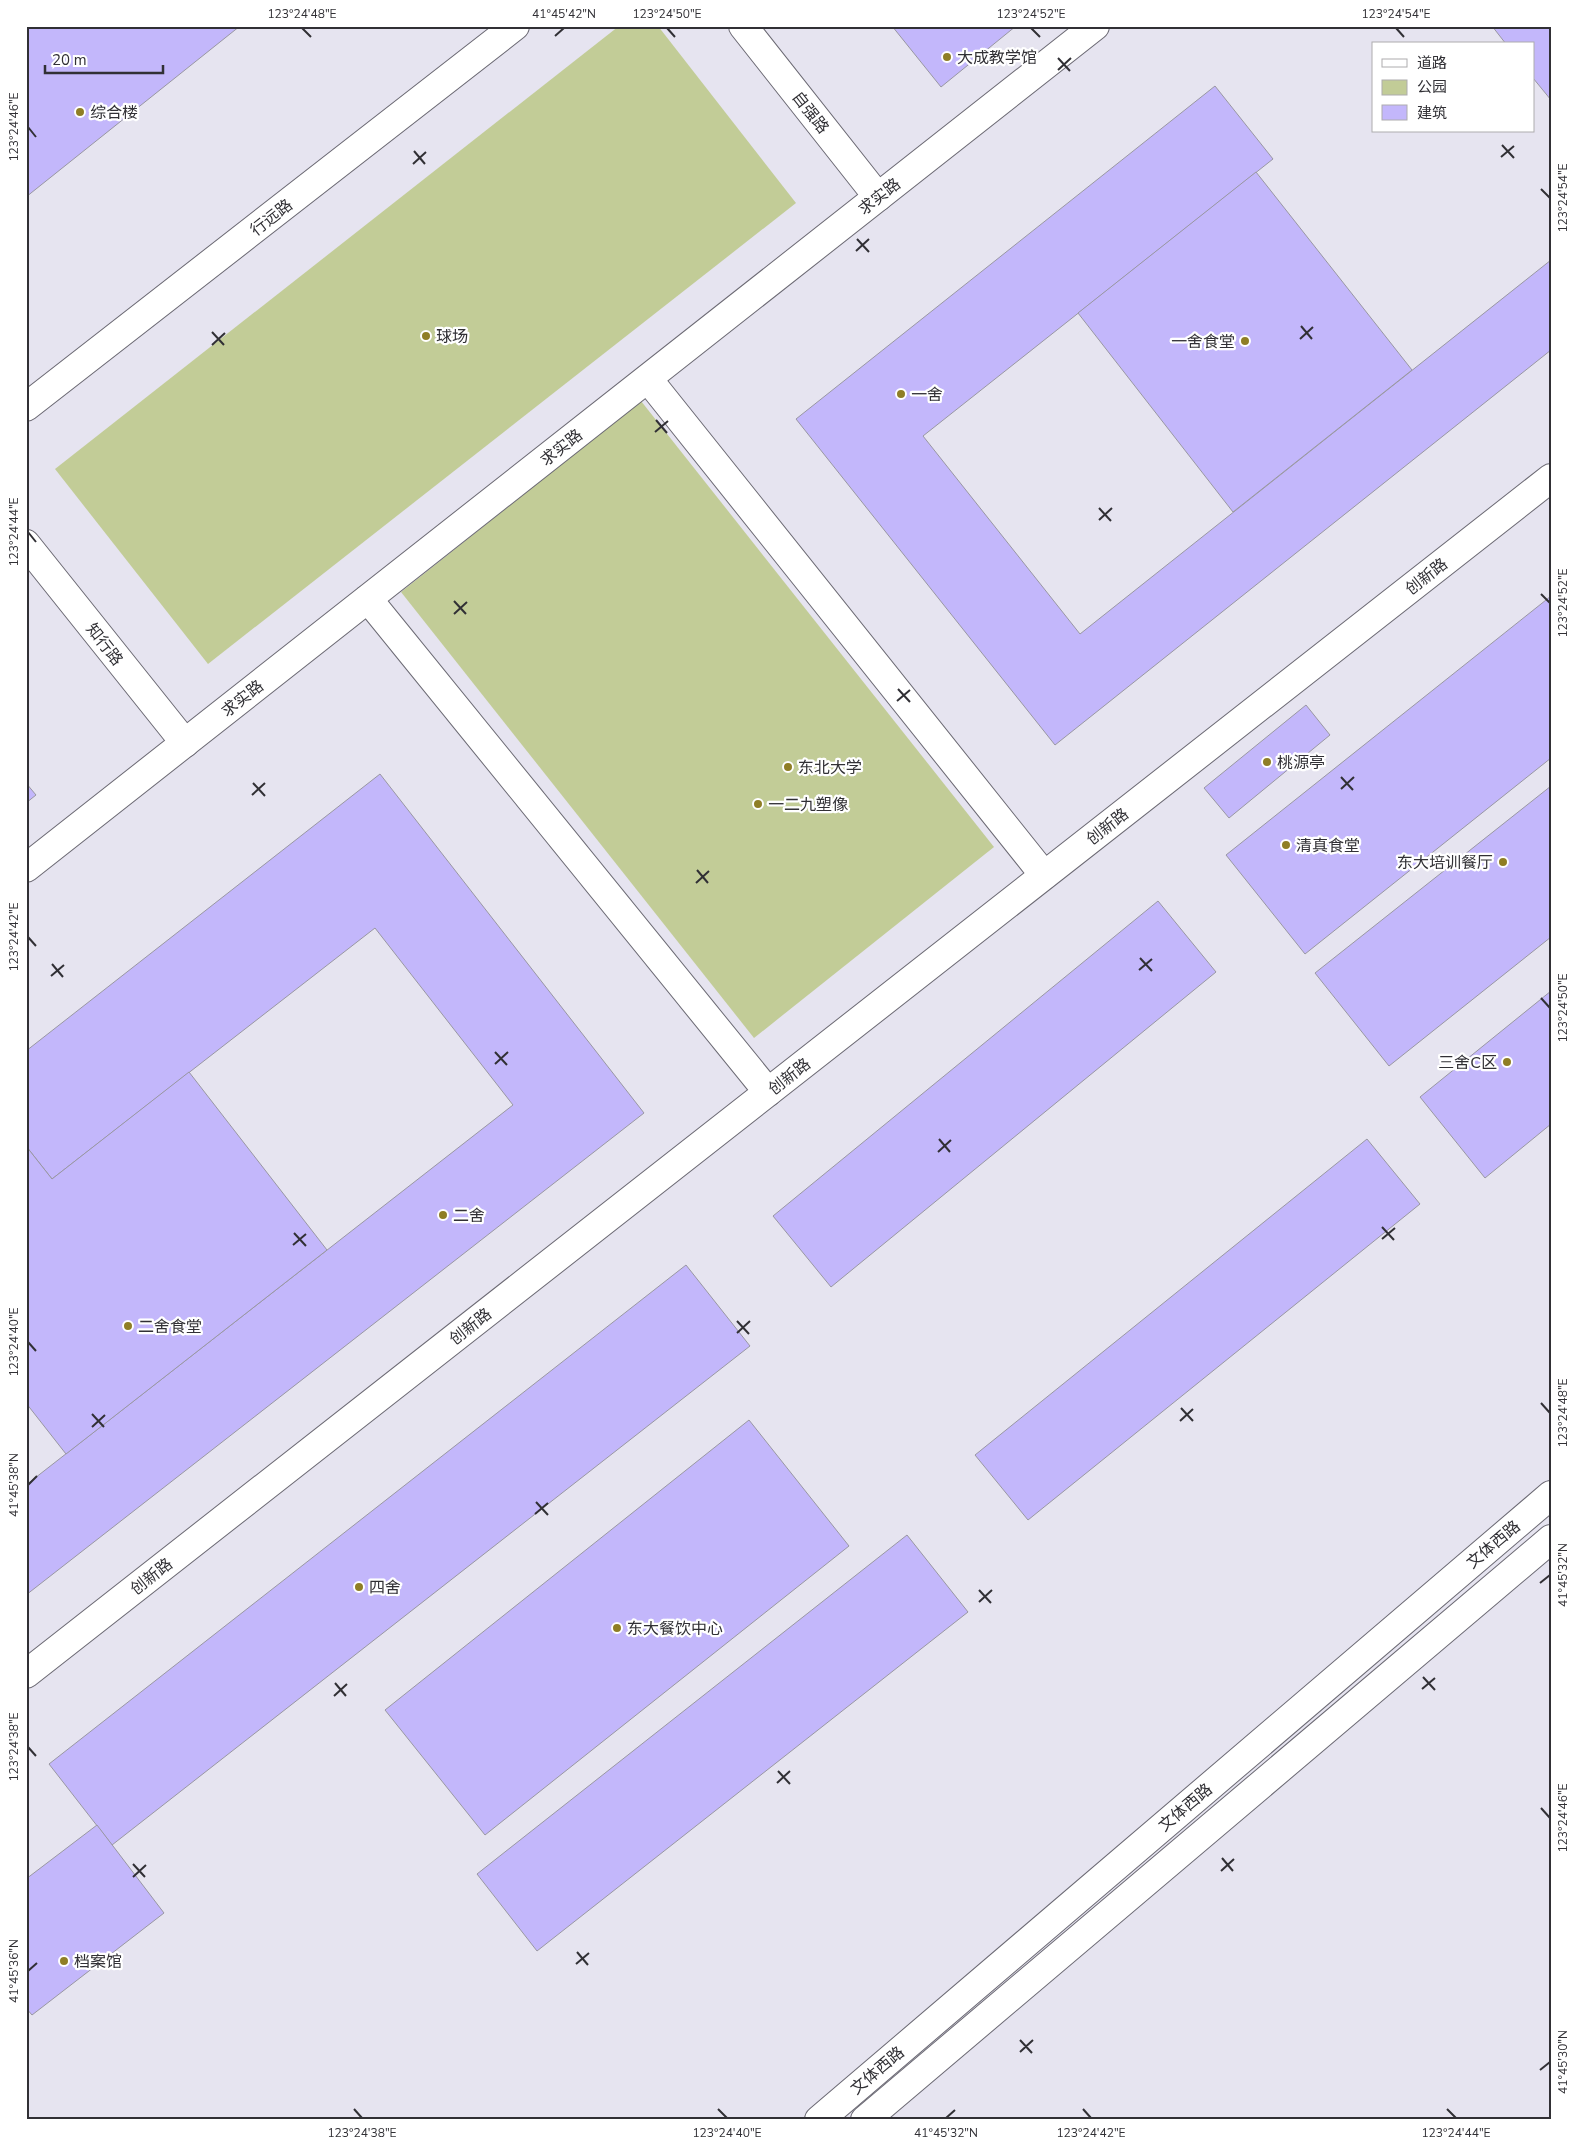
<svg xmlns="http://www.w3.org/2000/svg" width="1577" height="2146" font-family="'Nunito Sans','Noto Sans SC',sans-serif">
<rect width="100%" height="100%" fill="#e6e4f0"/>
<g fill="#c2cc97">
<polygon points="619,26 658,26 796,203 208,664 55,469"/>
<polygon points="641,401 994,847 754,1038 401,592"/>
</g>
<g fill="#c3b7fb" stroke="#9997a2">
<polygon points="26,26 240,26 26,197"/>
<polygon points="892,26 1016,26 941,87"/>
<polygon points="1492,26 1551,26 1551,100 1533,78 1533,44 1506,44"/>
<polygon points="1215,86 1273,159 923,436 1080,634 1551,260 1551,350 1055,745 796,419"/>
<polygon points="1256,172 1412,370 1233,512 1078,313"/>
<polygon points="1551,596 1551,758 1305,954 1226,855"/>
<polygon points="1306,705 1330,735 1229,818 1204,788"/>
<polygon points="380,774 644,1113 26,1595 26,1485 513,1105 375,928 52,1179 26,1146 26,1051"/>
<polygon points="26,783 36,795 26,803"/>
<polygon points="1551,786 1551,937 1389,1066 1315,973"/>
<polygon points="1158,901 1216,972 831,1287 773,1216"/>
<polygon points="1551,991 1551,1124 1485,1178 1420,1097"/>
<polygon points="189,1072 327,1250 66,1454 26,1403 26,1146 52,1179"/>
<polygon points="1367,1139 1420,1204 1028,1520 975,1455"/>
<polygon points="686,1265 750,1346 112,1845 49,1764"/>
<polygon points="749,1420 849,1546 485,1835 385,1710"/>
<polygon points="907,1535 968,1612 537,1951 477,1874"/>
<polygon points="97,1825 164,1913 32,2015 26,2008 26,1879"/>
</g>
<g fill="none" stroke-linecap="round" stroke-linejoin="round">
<g stroke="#6b6973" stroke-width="30">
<g id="street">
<polyline points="743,26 878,197"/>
<polyline points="648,379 1044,875"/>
<polyline points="26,407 515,26"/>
<polyline points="26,544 185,743"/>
<polyline points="368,599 768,1092"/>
<polyline points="26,868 1095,26"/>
<polyline points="26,1674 1551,478"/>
</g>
</g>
<g stroke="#6b6973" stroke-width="30">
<g id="secondary">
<polyline points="819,2120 1551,1495"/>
<polyline points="865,2120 1551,1539"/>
</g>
</g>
<use href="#street" stroke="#fff" stroke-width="28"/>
<use href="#secondary" stroke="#fff" stroke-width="28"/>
</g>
<path fill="none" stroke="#313035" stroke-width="2" d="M302,28l9,9M667,28l8,9M1031,28l9,9M1396,28l8,9M555,36l9,-8M1058,58l12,13M1058,70l13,-12M28,127l8,10M1502,145l12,13M414,151l11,13M1501,157l13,-11M413,164l13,-12M1541,189l9,9M857,239l12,13M856,251l13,-12M1301,326l11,13M212,332l12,13M1300,339l13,-12M212,345l13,-12M656,420l11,13M655,432l13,-11M1099,508l12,13M1099,520l13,-12M28,532l8,10M1541,594l9,9M454,601l12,13M454,614l13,-12M898,689l12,13M897,701l13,-11M1341,777l12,13M253,783l12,13M1341,789l13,-12M252,795l13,-12M697,870l11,13M696,883l13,-12M28,937l8,9M1140,958l12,13M52,964l11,13M1139,970l13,-11M51,976l13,-11M1541,998l9,10M495,1052l12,13M495,1064l13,-12M939,1139l11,13M938,1152l13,-12M1382,1227l12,13M294,1233l12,13M1382,1239l13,-11M293,1245l13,-11M737,1321l12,13M737,1333l13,-12M28,1342l8,9M1541,1403l9,10M1181,1408l12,13M92,1414l12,13M1180,1421l13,-12M92,1427l13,-12M28,1485l9,-9M536,1502l12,13M535,1514l13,-11M1540,1583l10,-8M979,1590l12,13M979,1602l13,-12M1423,1677l12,13M335,1683l11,13M1422,1689l13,-11M334,1696l13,-12M28,1747l8,9M778,1771l12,13M777,1783l13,-12M1541,1808l9,10M1222,1858l11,13M133,1864l12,13M1221,1871l13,-12M133,1877l13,-12M577,1952l11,13M576,1964l13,-11M28,1971l9,-8M1020,2040l12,13M1020,2052l13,-12M1540,2070l10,-8M354,2109l8,9M718,2109l9,9M1083,2109l8,9M1447,2109l9,9M946,2118l9,-8"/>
<g fill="#8f7e25" stroke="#fff" stroke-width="2">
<circle cx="947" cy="57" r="5"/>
<circle cx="80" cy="112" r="5"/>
<circle cx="426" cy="336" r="5"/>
<circle cx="1245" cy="341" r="5"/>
<circle cx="901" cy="394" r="5"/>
<circle cx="1267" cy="762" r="5"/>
<circle cx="788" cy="767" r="5"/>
<circle cx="758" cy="804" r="5"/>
<circle cx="1286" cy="845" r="5"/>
<circle cx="1503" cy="862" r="5"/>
<circle cx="1507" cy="1062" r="5"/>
<circle cx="443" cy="1215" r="5"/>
<circle cx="128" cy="1326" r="5"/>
<circle cx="359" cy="1587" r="5"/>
<circle cx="617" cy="1628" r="5"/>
<circle cx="64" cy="1961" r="5"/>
</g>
<g text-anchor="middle" stroke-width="4.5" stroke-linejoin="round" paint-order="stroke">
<g font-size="16" fill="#313035" stroke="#fff" text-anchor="start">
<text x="957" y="63">大成教学馆</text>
<text x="90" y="118">综合楼</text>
<text x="436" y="342">球场</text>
<text x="1235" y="347" text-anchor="end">一舍食堂</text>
<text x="911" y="400">一舍</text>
<text x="1277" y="768">桃源亭</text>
<text x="798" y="773">东北大学</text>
<text x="768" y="810">一二九塑像</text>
<text x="1296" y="851">清真食堂</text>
<text x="1493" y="868" text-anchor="end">东大培训餐厅</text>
<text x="1497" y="1068" text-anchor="end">三舍C区</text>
<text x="453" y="1221">二舍</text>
<text x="138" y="1332">二舍食堂</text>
<text x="369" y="1593">四舍</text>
<text x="627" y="1634">东大餐饮中心</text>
<text x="74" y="1967">档案馆</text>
</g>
<g font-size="16" fill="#313035" stroke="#fff">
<text transform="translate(811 112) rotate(52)" y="6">自强路</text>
<text transform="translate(879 196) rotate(-38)" y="6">求实路</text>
<text transform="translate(271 217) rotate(-38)" y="6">行远路</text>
<text transform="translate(561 447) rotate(-38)" y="6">求实路</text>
<text transform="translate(1426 576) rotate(-38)" y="6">创新路</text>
<text transform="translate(105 644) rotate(52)" y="6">知行路</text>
<text transform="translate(242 698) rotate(-38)" y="6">求实路</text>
<text transform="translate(1107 826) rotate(-38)" y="6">创新路</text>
<text transform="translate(789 1076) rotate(-38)" y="6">创新路</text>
<text transform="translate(470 1326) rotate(-38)" y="6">创新路</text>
<text transform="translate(1493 1544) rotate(-40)" y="6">文体西路</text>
<text transform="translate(151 1576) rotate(-38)" y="6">创新路</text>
<text transform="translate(1185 1807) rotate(-40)" y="6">文体西路</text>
<text transform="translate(877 2070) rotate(-40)" y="6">文体西路</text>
</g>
</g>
<rect width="1577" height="2146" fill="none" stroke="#ffffff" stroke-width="55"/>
<rect x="1372" y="42" width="162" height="90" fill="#ffffff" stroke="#adacae"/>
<rect x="1382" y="59" width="25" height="8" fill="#ffffff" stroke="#adacae"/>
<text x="1417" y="68" font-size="15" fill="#313035">道路</text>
<rect x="1382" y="80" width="25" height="15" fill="#c2cc97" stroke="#adacae"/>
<text x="1417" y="92" font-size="15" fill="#313035">公园</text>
<rect x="1382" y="105" width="25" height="15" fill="#c3b7fb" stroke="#adacae"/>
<text x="1417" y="118" font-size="15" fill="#313035">建筑</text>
<path d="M45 65v8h118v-8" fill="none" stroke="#313035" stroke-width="2.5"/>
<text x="52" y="65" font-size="15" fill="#313035" stroke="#ffffff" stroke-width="4" paint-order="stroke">20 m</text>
<rect x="28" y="28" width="1522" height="2090" fill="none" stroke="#313035" stroke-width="2"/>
<g font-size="12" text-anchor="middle" fill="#313035">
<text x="302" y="18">123°24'48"E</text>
<text x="564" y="18">41°45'42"N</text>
<text x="667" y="18">123°24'50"E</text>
<text x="1031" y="18">123°24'52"E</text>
<text x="1396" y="18">123°24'54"E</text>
<text transform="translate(14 127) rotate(-90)" y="4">123°24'46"E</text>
<text transform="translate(1563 198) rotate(-90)" y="4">123°24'54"E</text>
<text transform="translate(14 532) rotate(-90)" y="4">123°24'44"E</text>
<text transform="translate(1563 603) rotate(-90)" y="4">123°24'52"E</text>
<text transform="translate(14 937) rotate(-90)" y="4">123°24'42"E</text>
<text transform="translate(1563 1008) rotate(-90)" y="4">123°24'50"E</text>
<text transform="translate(14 1342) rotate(-90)" y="4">123°24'40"E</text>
<text transform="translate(1563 1413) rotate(-90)" y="4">123°24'48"E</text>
<text transform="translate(14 1485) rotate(-90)" y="4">41°45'38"N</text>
<text transform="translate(1563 1575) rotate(-90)" y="4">41°45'32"N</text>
<text transform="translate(14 1747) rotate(-90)" y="4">123°24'38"E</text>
<text transform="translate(1563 1818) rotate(-90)" y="4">123°24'46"E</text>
<text transform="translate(14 1971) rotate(-90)" y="4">41°45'36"N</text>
<text transform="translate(1563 2062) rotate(-90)" y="4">41°45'30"N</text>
<text x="362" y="2137">123°24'38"E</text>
<text x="727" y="2137">123°24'40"E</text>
<text x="946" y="2137">41°45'32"N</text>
<text x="1091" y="2137">123°24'42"E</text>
<text x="1456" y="2137">123°24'44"E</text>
</g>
</svg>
